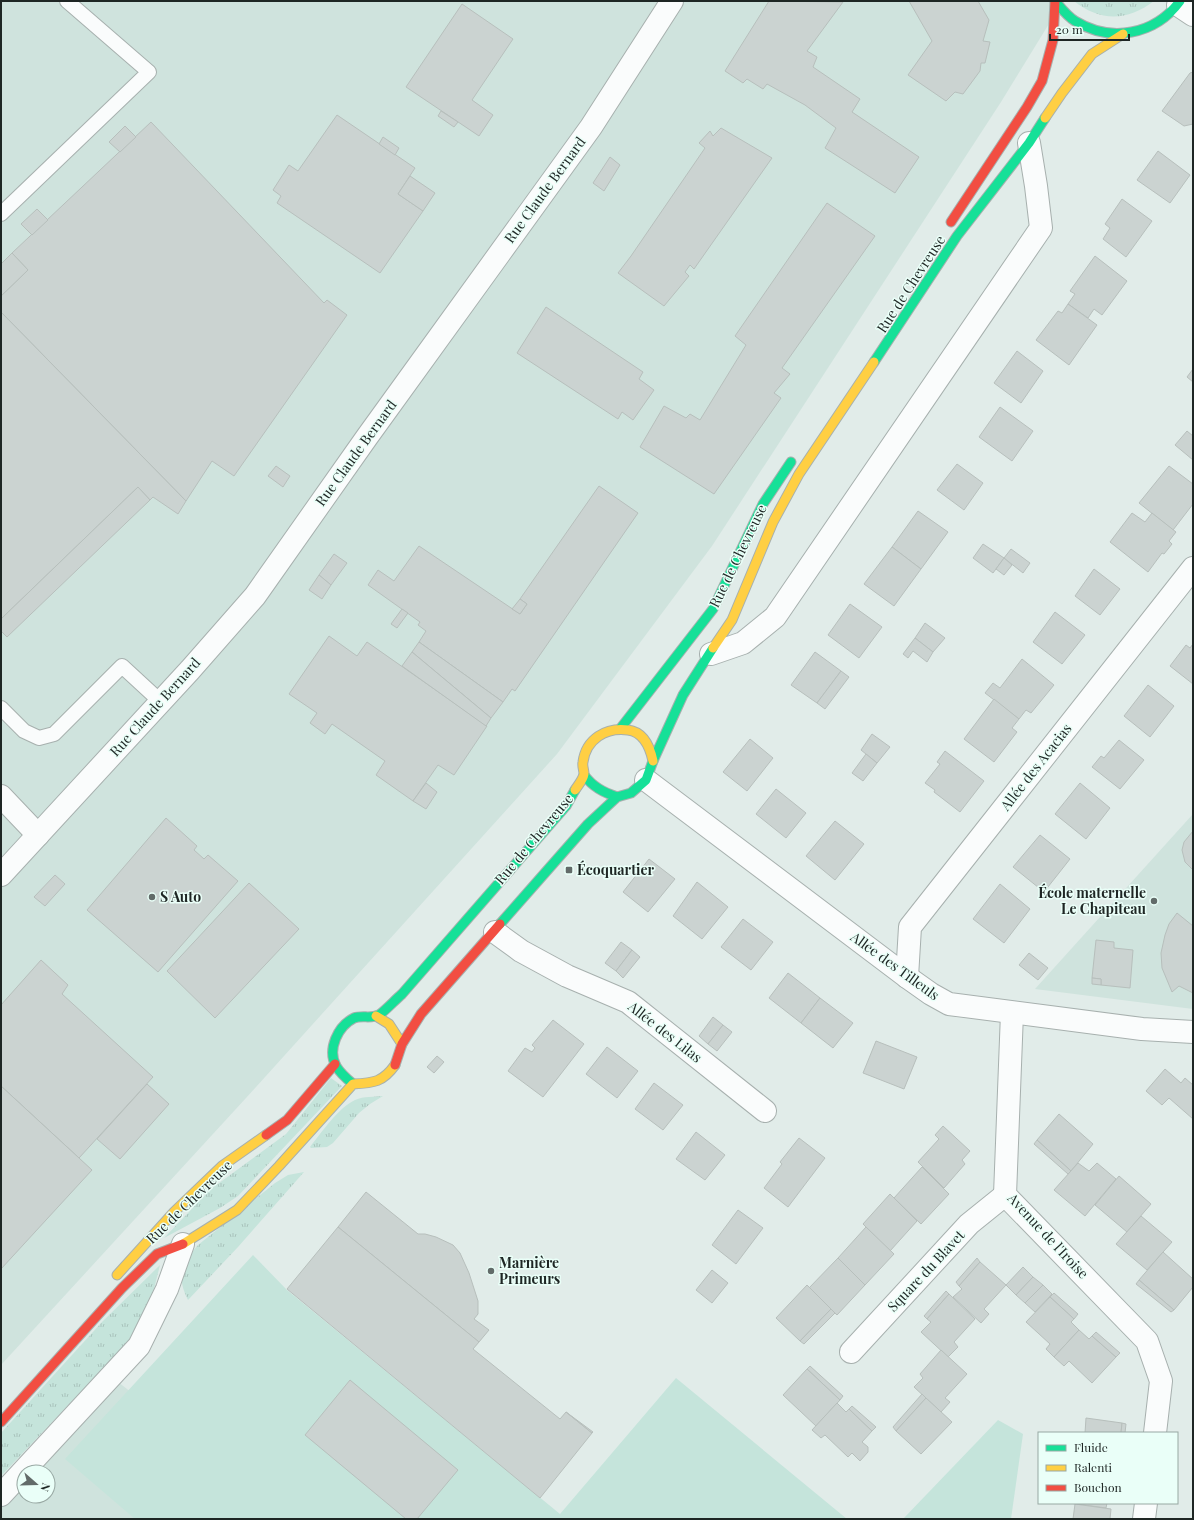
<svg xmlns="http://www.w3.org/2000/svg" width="1194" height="1520" font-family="'Playfair Display',serif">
<defs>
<pattern id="grass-tufts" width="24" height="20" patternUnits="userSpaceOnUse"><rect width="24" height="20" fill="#c5e4db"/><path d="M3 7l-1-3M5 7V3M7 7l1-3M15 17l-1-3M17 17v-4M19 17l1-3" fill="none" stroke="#a9c3bc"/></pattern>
</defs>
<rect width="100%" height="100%" fill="#e1ece9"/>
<g fill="#cfe3dd">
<polygon points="1,1 1063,1 1001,102 712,546 557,754 246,1098 1,1365"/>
<polygon points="1193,814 1193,1009 1035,989"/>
<polygon points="113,1378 212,1456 157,1519 1,1519 1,1502 24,1477 24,1496 48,1496 48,1472 28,1472"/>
</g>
<g fill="url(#grass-tufts)">
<path d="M1074,1h80c-26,20 -54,21 -80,0z"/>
<polygon points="331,1078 342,1086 238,1196 220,1208 164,1238 211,1189 286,1134"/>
<path d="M383,1096l-13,8 -11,9 -26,30 -6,4 -16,1 -1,-1c12,-15 28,-39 45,-47 9,-4 19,-3 28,-4z"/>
<path d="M304,1172l-66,75 -50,53c-12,-22 -6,-37 10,-55l77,-62 13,-8z"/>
<polygon points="160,1265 152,1297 143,1319 129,1341 1,1476 1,1433 102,1322"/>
</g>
<g fill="#c5e4db">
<polygon points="253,1255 287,1290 560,1514 676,1378 847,1519 135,1519 65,1459"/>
<polygon points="998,1420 1023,1434 1011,1519 903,1519"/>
</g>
<g fill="#cbd3d1" stroke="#b7bfbc">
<polygon points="769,1 843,2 807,51 817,57 813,67 860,99 852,112 919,157 895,193 825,148 836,128 805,105 767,84 763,89 747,79 743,83 725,71"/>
<polygon points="909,1 978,1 989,20 983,41 990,42 985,63 981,63 980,71 963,94 955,92 946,101 908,75 932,41"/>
<polygon points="462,4 513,39 472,100 493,115 479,136 406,87"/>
<polygon points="1193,72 1193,124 1184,126 1162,111 1190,73"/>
<polygon points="441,111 458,122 454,127 438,116"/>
<polygon points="337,115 415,168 398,194 423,211 380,273 277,203 281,196 273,190 289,165 298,171"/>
<polygon points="151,122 324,303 327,300 347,315 234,476 212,461 186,501 1,312 1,296 28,270 12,253"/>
<polygon points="125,126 136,137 120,152 109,142"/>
<polygon points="721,128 772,158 694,269 690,265 685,272 689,276 664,306 618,273 631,256 705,148 699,143 710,131 713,136"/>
<polygon points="383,137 399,148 395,155 379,144"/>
<polygon points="1158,151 1190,175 1170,203 1137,180"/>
<polygon points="610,157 620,165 604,191 593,183"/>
<polygon points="410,176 435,193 423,211 398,194"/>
<polygon points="1122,199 1152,221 1126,257 1103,239 1110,228 1105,224"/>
<polygon points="827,203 875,236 782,368 790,374 774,393 781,398 714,494 640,447 664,406 686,418 690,414 700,420 746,345 735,336"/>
<polygon points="37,209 48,220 32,235 21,224"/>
<polygon points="12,253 28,270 1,296 1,264"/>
<polygon points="1095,256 1127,281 1102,315 1094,309 1088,318 1068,304 1075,294 1070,291"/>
<polygon points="1068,304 1097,325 1069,365 1036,340 1058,311 1062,313"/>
<polygon points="546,307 643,372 639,379 654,390 633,420 622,412 618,419 517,353"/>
<polygon points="1,312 186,501 178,514 153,497 150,500 138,487 1,619"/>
<polygon points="1017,351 1043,371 1021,403 994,383"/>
<polygon points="1193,369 1193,382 1187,377"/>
<polygon points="1000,407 1033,431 1012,461 979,437"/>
<polygon points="1187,431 1193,436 1193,460 1175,445"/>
<polygon points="957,464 983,483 964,510 937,490"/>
<polygon points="276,466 290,476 283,487 268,476"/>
<polygon points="1169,466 1193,484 1193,504 1173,530 1139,503"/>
<polygon points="599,486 638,513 515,691 512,689 503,702 419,642 426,631 418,625 420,622 368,585 378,570 394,581 419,546 520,614 527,604 520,599"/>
<polygon points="138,487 150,500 7,637 1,631 1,619"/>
<polygon points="918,511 948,532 921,569 892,547"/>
<polygon points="1132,513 1145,522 1152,513 1176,532 1169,541 1172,544 1164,554 1162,553 1148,572 1110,542"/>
<polygon points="983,544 1004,558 993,573 973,558"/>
<polygon points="892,547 921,569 894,606 864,584"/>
<polygon points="1011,549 1030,563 1023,573 1004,558"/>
<polygon points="334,554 347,563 331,585 319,575"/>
<polygon points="1004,558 1012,565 1004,575 996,569"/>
<polygon points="1094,569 1120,589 1100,615 1075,596"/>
<polygon points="319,575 331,585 322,599 309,590"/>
<polygon points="520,599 527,604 520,614 512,609"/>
<polygon points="850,604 882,627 859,658 828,635"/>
<polygon points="402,609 408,613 397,628 391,624"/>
<polygon points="1055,612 1085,635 1062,664 1033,642"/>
<polygon points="925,623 945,638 933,652 915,638"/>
<polygon points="329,636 357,656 367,642 487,726 454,775 438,765 413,801 376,775 385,761 332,724 325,734 310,723 317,713 289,694"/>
<polygon points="915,638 933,652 927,662 913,651 908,658 903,654"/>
<polygon points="419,642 503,702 491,718 412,652"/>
<polygon points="1193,644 1193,684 1170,666 1186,645 1190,648"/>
<polygon points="412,652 491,718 486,726 402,666"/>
<polygon points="815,652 841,671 817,703 791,685"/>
<polygon points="1022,659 1054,685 1031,713 1026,710 1019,719 985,693 993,683 1000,688"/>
<polygon points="841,671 849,677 825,709 817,703"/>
<polygon points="1148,685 1174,706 1150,737 1124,716"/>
<polygon points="994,699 1019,719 1012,728 1017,732 994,762 964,739"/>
<polygon points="872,734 890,747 877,763 861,750"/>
<polygon points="750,739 773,758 747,791 723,772"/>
<polygon points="1119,740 1144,760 1120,789 1092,767 1101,756 1104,758"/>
<polygon points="945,751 984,781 960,812 934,792 935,790 925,783 940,764 937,762"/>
<polygon points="866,754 877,763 863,781 852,773"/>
<polygon points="426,783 437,792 426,809 413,801"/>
<polygon points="1080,783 1110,808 1086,839 1055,814"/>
<polygon points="776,789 806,813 786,838 756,814"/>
<polygon points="166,818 197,846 194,850 204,859 208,855 238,881 158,972 87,910"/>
<polygon points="835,821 864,844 835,880 806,856"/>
<polygon points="1193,831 1193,870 1185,862 1182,850 1184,842"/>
<polygon points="1040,835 1070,859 1044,892 1013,867"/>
<polygon points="649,859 675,879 648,912 623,892"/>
<polygon points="55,875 65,884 45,906 34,897"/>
<polygon points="697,882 728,907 702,939 673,916"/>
<polygon points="249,883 299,929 215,1018 167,971"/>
<polygon points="1000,884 1030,909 1004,943 973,919"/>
<polygon points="1177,913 1193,926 1193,993 1179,986 1172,992 1162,968 1161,953 1165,935 1169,924"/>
<polygon points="743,919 773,942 751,970 721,947"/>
<polygon points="1096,940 1114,942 1114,948 1133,950 1130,988 1101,985 1101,979 1092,978"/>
<polygon points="621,942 632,950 616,971 605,963"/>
<polygon points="632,950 640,957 623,978 616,971"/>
<polygon points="1029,953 1048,968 1038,980 1019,965"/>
<polygon points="41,960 68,985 62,994 153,1077 79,1158 1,1086 1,1005"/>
<polygon points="788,973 820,998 801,1023 769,998"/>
<polygon points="1092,978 1101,979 1101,985 1092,984"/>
<polygon points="820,998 853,1023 833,1048 801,1023"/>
<polygon points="713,1017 723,1025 708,1044 699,1036"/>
<polygon points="553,1020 584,1044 543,1097 508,1071 525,1048 532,1052 535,1048 532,1045"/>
<polygon points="723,1025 732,1032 717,1051 708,1044"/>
<polygon points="876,1041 917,1057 904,1089 863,1073"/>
<polygon points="607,1047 638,1071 617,1098 586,1074"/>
<polygon points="437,1056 444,1062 434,1073 427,1067"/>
<polygon points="1165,1069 1181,1083 1185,1078 1193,1085 1193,1119 1169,1098 1162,1105 1146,1091"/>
<polygon points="654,1083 683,1105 663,1130 635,1109"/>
<polygon points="147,1084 169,1104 120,1159 97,1139"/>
<polygon points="1,1086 92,1170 1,1269"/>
<polygon points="1059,1114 1093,1144 1071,1171 1037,1140"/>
<polygon points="943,1126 970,1151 962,1160 965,1164 944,1188 918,1162 939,1139 935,1135"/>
<polygon points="696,1132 725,1155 705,1180 676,1159"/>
<polygon points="799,1138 825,1158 788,1207 764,1188 782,1164 780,1162"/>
<polygon points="1037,1140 1071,1171 1068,1174 1034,1144"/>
<polygon points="1078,1163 1089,1171 1097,1163 1116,1179 1085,1216 1054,1190"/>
<polygon points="922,1167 949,1194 921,1224 894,1198"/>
<polygon points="1119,1176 1151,1204 1127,1232 1095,1205"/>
<polygon points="366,1192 418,1234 425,1234 436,1237 453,1245 460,1253 469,1273 478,1301 478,1314 474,1319 489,1330 479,1342 338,1227"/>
<polygon points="890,1194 917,1221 890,1251 863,1224"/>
<polygon points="738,1210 763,1228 736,1264 712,1245"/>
<polygon points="1141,1216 1172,1242 1147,1270 1116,1244"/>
<polygon points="338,1227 479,1342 473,1349 560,1419 566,1412 592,1433 540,1498 287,1289"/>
<polygon points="866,1227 894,1254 865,1285 838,1258"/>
<polygon points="1163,1252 1193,1279 1193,1287 1174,1310 1139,1280"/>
<polygon points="838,1258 865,1285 837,1315 809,1288"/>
<polygon points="977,1258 980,1262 959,1286 956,1282"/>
<polygon points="980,1262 1006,1285 984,1309 989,1314 981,1323 953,1297 962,1289 959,1286"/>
<polygon points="1023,1267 1033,1277 1016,1295 1006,1285"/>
<polygon points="712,1270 728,1283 712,1303 696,1290"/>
<polygon points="1033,1277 1043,1285 1025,1303 1016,1295"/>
<polygon points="1139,1280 1174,1310 1171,1312 1136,1284"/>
<polygon points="807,1285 831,1309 800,1341 776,1318"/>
<polygon points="1043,1285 1052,1294 1035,1312 1025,1303"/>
<polygon points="946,1291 949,1294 927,1319 924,1316"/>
<polygon points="1054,1293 1078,1314 1074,1319 1050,1297"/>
<polygon points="949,1294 975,1319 954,1342 958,1347 948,1357 921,1332 931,1322 927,1319"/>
<polygon points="1050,1297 1074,1319 1071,1322 1079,1330 1054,1357 1046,1349 1050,1344 1026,1322"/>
<polygon points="831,1309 835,1313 804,1344 800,1341"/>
<polygon points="1079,1330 1089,1339 1092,1336 1116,1357 1092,1383 1069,1361 1064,1366 1054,1357"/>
<polygon points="1096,1332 1120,1353 1116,1357 1092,1336"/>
<polygon points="941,1350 967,1374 945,1398 950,1402 941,1412 914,1387 923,1378 920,1374"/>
<polygon points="810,1366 843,1396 840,1400 807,1369"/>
<polygon points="807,1369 840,1400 816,1426 783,1395"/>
<polygon points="350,1380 458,1470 417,1519 406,1519 305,1435"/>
<polygon points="922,1394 926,1398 896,1431 893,1427"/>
<polygon points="926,1398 952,1422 921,1454 896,1431"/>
<polygon points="837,1403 846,1412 849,1409 872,1431 862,1442 868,1447 868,1452 860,1461 852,1453 848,1457 825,1435 821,1438 812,1430"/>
<polygon points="852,1406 876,1427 872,1431 849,1409"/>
<polygon points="566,1412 593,1432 592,1433"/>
<polygon points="1086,1418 1122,1423 1121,1433 1085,1433"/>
<polygon points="1122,1423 1126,1424 1125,1433 1121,1433"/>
<polygon points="1069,1503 1107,1503 1106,1508"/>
<polygon points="1075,1504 1111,1509 1110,1519 1073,1519"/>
</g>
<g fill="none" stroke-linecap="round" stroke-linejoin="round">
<g stroke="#a7b0ae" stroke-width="16">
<g id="lane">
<polyline points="1,214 149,72 67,1"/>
<polyline points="1,708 24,731 39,738 54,734 122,666 161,702"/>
</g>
</g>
<g stroke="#a7b0ae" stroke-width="24">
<g id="street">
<polyline points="1178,5 1193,15"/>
<polyline points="711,654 743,643 775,617 1041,228 1036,186 1029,143"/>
<polyline points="646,780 907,977 931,994 949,1004 1142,1029 1193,1032"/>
<polyline points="1,796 38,835"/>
<polyline points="1,875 190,670 255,596 367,437 591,127 672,1"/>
<polyline points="495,932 521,951 567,976 628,1002 765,1111"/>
<polyline points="907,977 910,927 1193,568"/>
<polyline points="1012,1013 1005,1195 1147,1341 1161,1381 1155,1433"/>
<polyline points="851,1352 969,1224 1005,1195"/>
<polyline points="1,1495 139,1346 167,1289 183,1244"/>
<polyline points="1144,1519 1146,1503"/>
</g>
</g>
<g stroke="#a7b0ae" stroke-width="11">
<g id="fast">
<path d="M1055,1c6,7 12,15 20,20 36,22 80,14 105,-20"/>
<polyline points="874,362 957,236 1029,143 1045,118"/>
<polyline points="620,729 713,609 763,504 791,462"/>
<path d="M584,775c9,12 19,17 33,22"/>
<polyline points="500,924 588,824 617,797 631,793 646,780 653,761 683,695 713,648"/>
<path d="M353,1084c-6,-5 -13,-11 -17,-18 -9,-17 2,-40 18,-48 8,-3 17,1 25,-3 8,-6 15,-14 23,-21l164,-188 9,-16"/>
</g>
</g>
<g stroke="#a7b0ae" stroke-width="11">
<g id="slow">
<polyline points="1045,118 1062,93 1092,54 1123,34"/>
<polyline points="713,648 732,620 773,522 799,474 874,362"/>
<path d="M575,790c3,-5 8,-10 9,-16 0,-4 -2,-8 -1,-12 3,-23 23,-35 45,-32 16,2 22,17 25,31"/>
<polyline points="376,1016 389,1024 402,1044"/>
<path d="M183,1244l54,-34 42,-44 74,-82c21,-1 30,-2 42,-19"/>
<polyline points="117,1275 174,1212 222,1166 266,1135"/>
</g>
</g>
<g stroke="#a7b0ae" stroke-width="11">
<g id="jam">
<polyline points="951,222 1027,107 1042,81 1053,40 1055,1"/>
<polyline points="395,1065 402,1044 421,1014 500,924"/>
<polyline points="266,1135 287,1120 335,1064"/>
<polyline points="1,1422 122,1288 157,1254 183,1244"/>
</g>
</g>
<use href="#lane" stroke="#fafcfc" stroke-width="14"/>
<use href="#street" stroke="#fafcfc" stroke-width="22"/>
<use href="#fast" stroke="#16e098" stroke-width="9"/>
<use href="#slow" stroke="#ffcf43" stroke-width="9"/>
<use href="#jam" stroke="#f24e42" stroke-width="9"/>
</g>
<g fill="#626b69" stroke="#eafff8" stroke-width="1.5">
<rect x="565" y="866" width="8" height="8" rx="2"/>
<circle cx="152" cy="897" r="4"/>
<circle cx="1154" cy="901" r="4"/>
<circle cx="491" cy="1271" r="4"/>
</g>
<g text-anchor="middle" stroke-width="3" stroke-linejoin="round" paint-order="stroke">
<g font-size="14" fill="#1e2624" stroke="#eafff8">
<text transform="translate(545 190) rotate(-54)" y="5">Rue Claude Bernard</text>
<text transform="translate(911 284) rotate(-57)" y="5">Rue de Chevreuse</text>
<text transform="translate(356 453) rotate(-54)" y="5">Rue Claude Bernard</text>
<text transform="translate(738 556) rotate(-64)" y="5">Rue de Chevreuse</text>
<text transform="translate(155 707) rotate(-48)" y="5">Rue Claude Bernard</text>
<text transform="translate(1036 767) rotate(-52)" y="5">Allée des Acacias</text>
<text transform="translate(534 839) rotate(-50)" y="5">Rue de Chevreuse</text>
<text transform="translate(895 966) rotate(36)" y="5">Allée des Tilleuls</text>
<text transform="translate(665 1032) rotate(38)" y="5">Allée des Lilas</text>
<text transform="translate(189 1202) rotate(-44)" y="5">Rue de Chevreuse</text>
<text transform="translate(1048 1236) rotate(47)" y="5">Avenue de l'Iroise</text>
<text transform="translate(926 1271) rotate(-47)" y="5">Square du Blavet</text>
</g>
<g font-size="14" font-weight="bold" fill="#1e2624" stroke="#eafff8" text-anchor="start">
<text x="577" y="875">Écoquartier</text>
<text x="1146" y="898" text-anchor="end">École maternelle<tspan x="1146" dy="16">Le Chapiteau</tspan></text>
<text x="160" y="902">S Auto</text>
<text x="499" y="1268">Marnière<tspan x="499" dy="16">Primeurs</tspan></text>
</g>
</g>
<rect width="1194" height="1520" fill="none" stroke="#1e2624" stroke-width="4"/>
<rect x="1038" y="1432" width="140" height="72" fill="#eafff8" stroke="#98a8a3"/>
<rect x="1046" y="1445" width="20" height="6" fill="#16e098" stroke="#98a8a3"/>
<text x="1074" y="1452" font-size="12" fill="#1e2624">Fluide</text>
<rect x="1046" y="1465" width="20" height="6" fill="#ffcf43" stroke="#98a8a3"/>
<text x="1074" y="1472" font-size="12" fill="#1e2624">Ralenti</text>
<rect x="1046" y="1485" width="20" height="6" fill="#f24e42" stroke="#98a8a3"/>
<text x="1074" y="1492" font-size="12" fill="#1e2624">Bouchon</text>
<g transform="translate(36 1484) rotate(110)"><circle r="19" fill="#eafff8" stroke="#98a8a3"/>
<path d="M0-3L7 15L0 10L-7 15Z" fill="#626b69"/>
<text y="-6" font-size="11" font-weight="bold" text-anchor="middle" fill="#1e2624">N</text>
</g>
<path d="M1050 34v6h79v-6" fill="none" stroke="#1e2624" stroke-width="2"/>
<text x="1056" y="34" font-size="12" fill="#1e2624" stroke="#eafff8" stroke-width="3" paint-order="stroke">20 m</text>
</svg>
